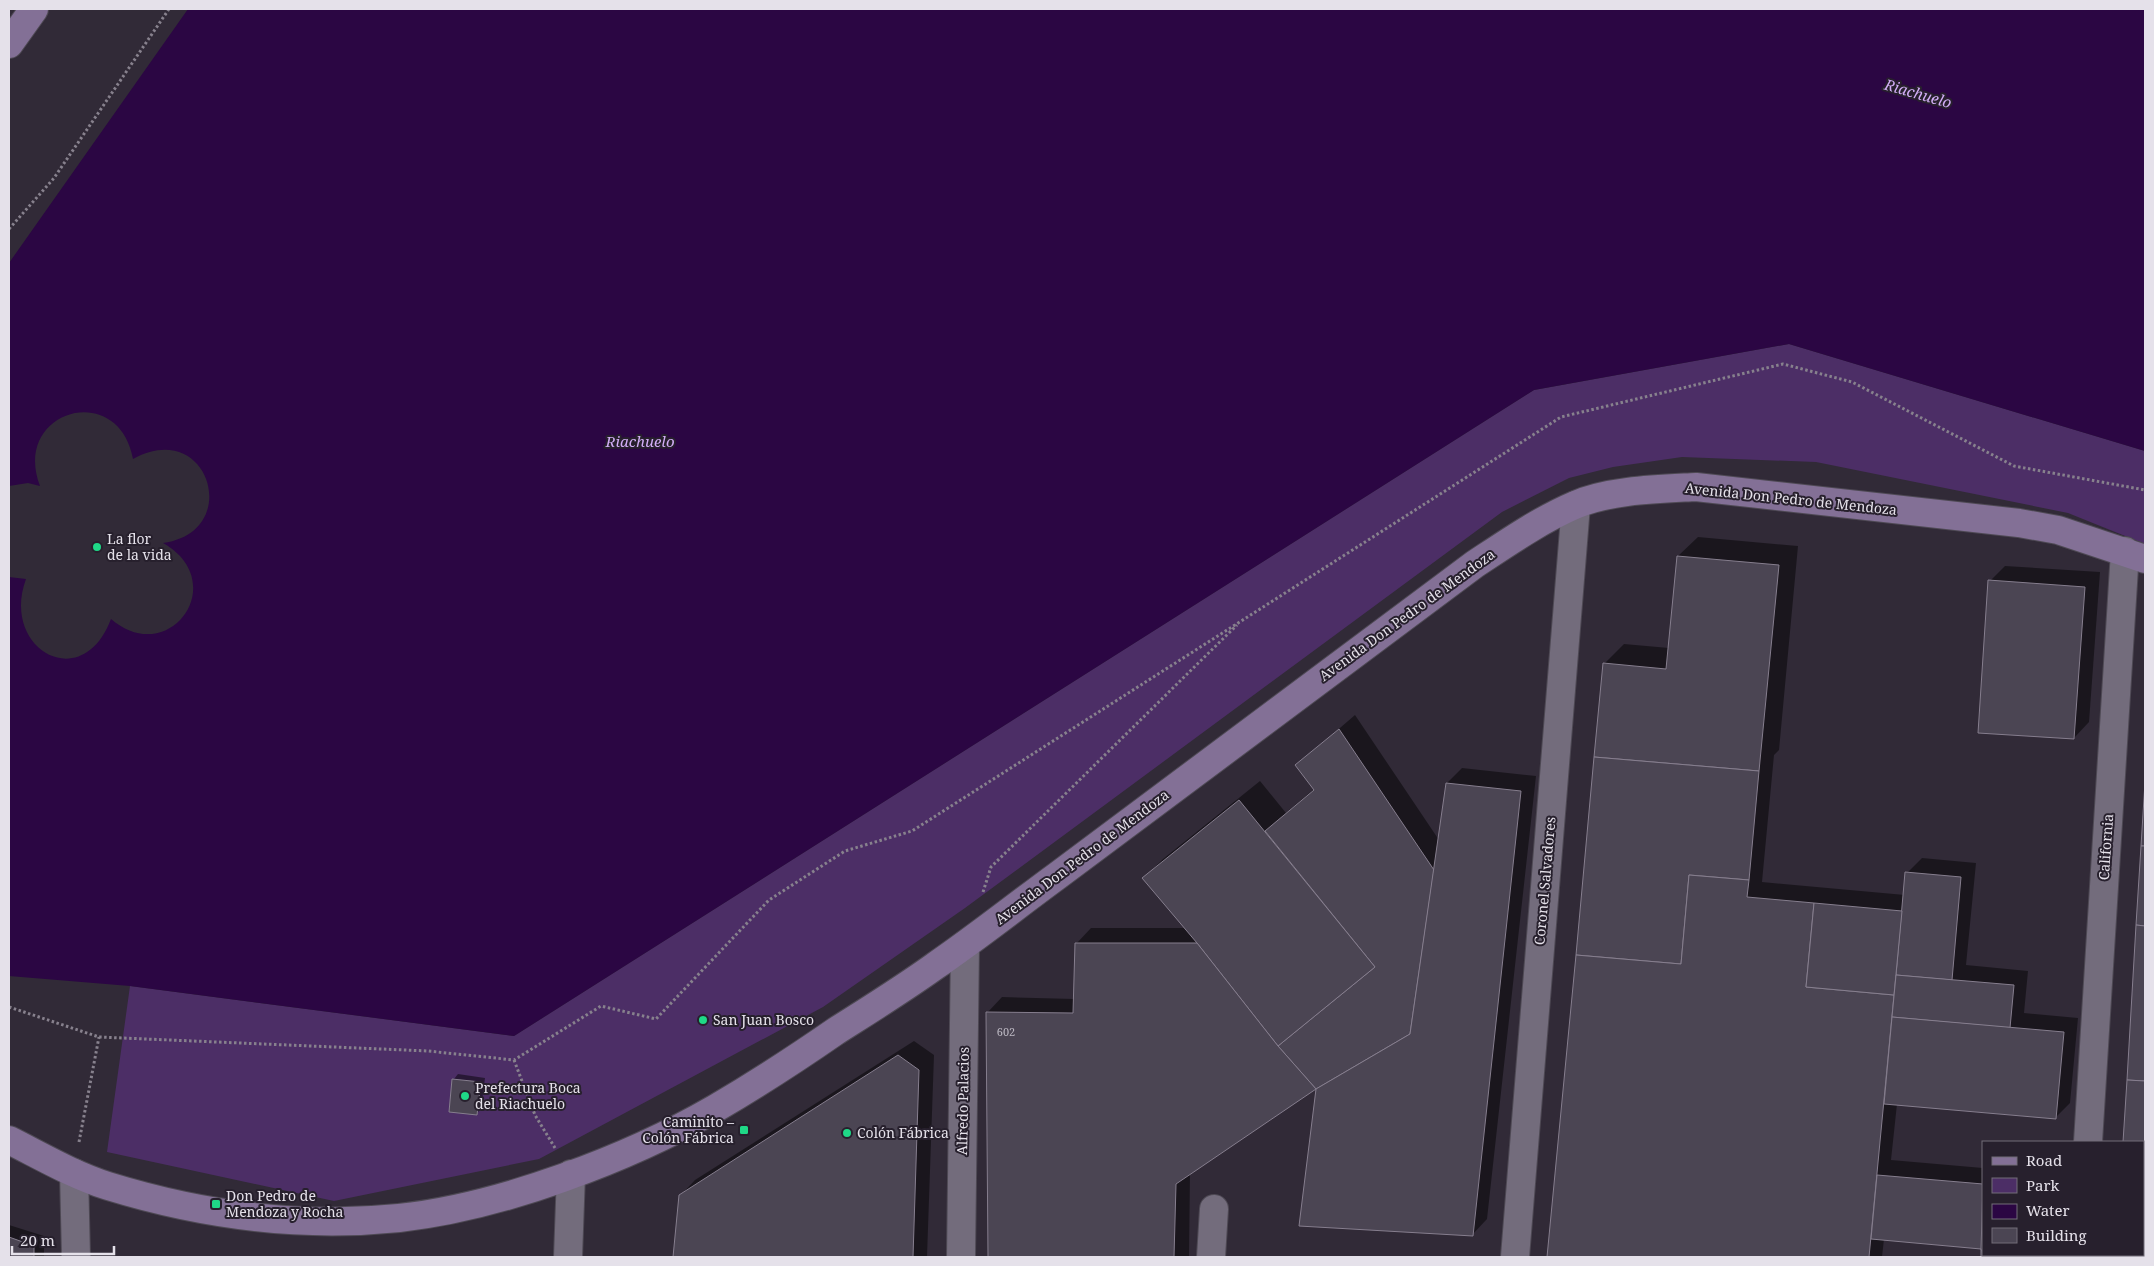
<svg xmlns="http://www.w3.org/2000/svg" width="2154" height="1266" font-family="'Noto Serif',serif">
<rect width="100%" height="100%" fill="#312a37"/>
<polygon fill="#4c2e66" points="1789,344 2145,451 2145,544 2068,513 1816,462 1682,457 1613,467 1569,478 1502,512 965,908 823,1007 539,1159 334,1201 107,1152 130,986 514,1036 1534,390"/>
<path fill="#2b0643" d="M188,9h1957v442l-356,-107 -255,46 -1020,646 -384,-50 -121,-10v-399l17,2c-26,70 56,117 85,40 58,50 121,-37 52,-76 81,-11 46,-126 -30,-84 -15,-80 -122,-48 -93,27l-12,-3 -19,3v-223z"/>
<g fill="#0007">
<polygon points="1698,537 1798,546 1779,750 1774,755 1762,882 1905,895 1907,873 1922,858 1976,863 1966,965 2028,971 2024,1013 2078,1018 2070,1103 2055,1118 1897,1104 1891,1160 1983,1168 1983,1255 2043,1255 2043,1257 1982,1257 1983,1248 1884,1239 1882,1257 1548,1257 1604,664 1624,644 1669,648 1678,556"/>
<polygon points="2005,566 2100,572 2089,722 2074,738 1990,581"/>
<polygon points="1355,715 1439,840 1447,783 1462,768 1536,776 1487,1219 1472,1235 1317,1087 1190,1173 1189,1257 990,1257 987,1013 1002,997 1075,999 1076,944 1091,928 1186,928 1144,878 1163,859 1260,781 1286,813 1314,789 1297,765"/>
<polygon points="2145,803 2145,1257 2117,1257 2117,1255 2143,1255 2143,1142 2124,1142"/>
<polygon points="914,1041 934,1055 927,1257 674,1257 680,1196 695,1180"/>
<polygon points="458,1074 485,1078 481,1109 476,1114 450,1111 454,1079"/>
<polygon points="9,1225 44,1236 44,1257 9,1257"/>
</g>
<g fill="#4b4553" stroke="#867e8e">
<polygon points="1677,556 1779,565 1759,771 1594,757 1603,663 1666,669"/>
<polygon points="1988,580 2085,587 2074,739 1978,733"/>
<polygon points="1339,729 1434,870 1410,1034 1316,1089 1278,1046 1375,967 1265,831 1314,790 1295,765"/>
<polygon points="1594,757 1759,771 1749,880 1689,875 1681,964 1576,955"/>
<polygon points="2145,782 2145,846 2141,846"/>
<polygon points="1446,783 1521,791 1473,1236 1299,1226 1316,1089 1410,1034"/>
<polygon points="1239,800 1375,967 1278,1046 1197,943 1142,878"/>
<polygon points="2141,846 2145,846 2145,926 2136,925"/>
<polygon points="1905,872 1961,877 1952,980 1896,975"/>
<polygon points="1689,875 1749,880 1747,897 1814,903 1806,987 1894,995 1869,1257 1547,1257 1576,955 1681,964"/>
<polygon points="1814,903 1902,911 1894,995 1806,987"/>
<polygon points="2136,925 2145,926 2145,1081 2127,1080"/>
<polygon points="1075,943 1197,943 1278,1046 1316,1089 1176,1184 1174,1257 988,1257 986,1012 1073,1013"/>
<polygon points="1896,975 2014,985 2010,1028 1892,1017"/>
<polygon points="1892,1017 2064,1032 2056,1119 1884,1104"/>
<polygon points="898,1055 919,1070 913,1257 673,1257 679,1195"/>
<polygon points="452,1079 481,1082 477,1115 449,1112"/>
<polygon points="2127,1080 2145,1081 2145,1164 2143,1164 2143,1142 2123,1142"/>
<rect x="2143" y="1164" width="2" height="77"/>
<polygon points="1877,1175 1983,1184 1981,1249 1871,1239"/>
<polygon points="9,1237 34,1246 34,1257 9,1257"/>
<polygon points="2143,1241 2145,1241 2145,1257 2116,1257 2116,1255 2143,1255"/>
<polygon points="1981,1249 1983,1255 2030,1255 2030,1257 1981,1257"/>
</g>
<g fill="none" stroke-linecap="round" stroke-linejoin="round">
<g stroke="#4e4954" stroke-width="30">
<g id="minor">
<polyline points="2088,1142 2125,551"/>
<polyline points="74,1173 76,1257"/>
<polyline points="568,1257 571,1174"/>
<polyline points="961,1257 965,945"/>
<polyline points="1211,1257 1214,1209"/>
<polyline points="1515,1257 1576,505"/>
<polyline points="2080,1257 2080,1255"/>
</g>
</g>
<g stroke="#4e4954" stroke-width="30">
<g id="secondary">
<polyline points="9,44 34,9"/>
<path d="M9,1140c32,16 64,35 99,46 94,29 193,42 291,32 101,-11 229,-59 317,-110 41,-24 81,-50 120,-77 33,-21 67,-42 99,-65 41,-28 81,-60 122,-90 139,-104 279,-208 418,-312 32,-21 65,-44 100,-59 34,-15 84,-16 121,-18l323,36 39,7 87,29"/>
</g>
</g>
<g stroke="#87818d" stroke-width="3" stroke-dasharray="2.5 2.5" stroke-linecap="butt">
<polyline points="9,229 54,178 169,9"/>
<polyline points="983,892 991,867 1237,625"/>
<polyline points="9,1007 99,1037 428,1051 514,1060 601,1006 656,1019 769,900 845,851 912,831 1561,417 1783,364 1852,382 2014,466 2145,490"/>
<polyline points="514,1060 535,1115 555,1148"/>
<polyline points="79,1142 99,1037"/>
</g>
<use href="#minor" stroke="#736c7c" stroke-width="28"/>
<use href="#secondary" stroke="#837096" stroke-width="28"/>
</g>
<g fill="#1fd887" stroke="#27202d" stroke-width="2">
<circle cx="97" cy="547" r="5"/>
<circle cx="703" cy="1020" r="5"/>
<circle cx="465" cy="1096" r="5"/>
<rect x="739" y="1125" width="10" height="10" rx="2.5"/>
<circle cx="847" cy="1133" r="5"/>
<rect x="211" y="1199" width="10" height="10" rx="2.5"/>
</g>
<g text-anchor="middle" stroke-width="4" stroke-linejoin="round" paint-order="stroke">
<g font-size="11" fill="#bebac4">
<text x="1006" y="1036">602</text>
</g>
<g font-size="14" fill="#e5e1ea" stroke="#27202d">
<text transform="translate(1791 499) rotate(6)" y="5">Avenida Don Pedro de Mendoza</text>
<text transform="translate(1407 615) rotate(-36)" y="5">Avenida Don Pedro de Mendoza</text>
<text transform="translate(2106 847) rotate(-86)" y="5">California</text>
<text transform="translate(1082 857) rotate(-37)" y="5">Avenida Don Pedro de Mendoza</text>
<text transform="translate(1545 881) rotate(-85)" y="5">Coronel Salvadores</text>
<text transform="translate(963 1101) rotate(-89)" y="5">Alfredo Palacios</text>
</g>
<g font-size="14" fill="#e5e1ea" stroke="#27202d" text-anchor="start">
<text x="107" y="544">La flor<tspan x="107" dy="16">de la vida</tspan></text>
<text x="713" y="1025">San Juan Bosco</text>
<text x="475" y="1093">Prefectura Boca<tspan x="475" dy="16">del Riachuelo</tspan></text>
<text x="734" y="1127" text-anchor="end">Caminito –<tspan x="734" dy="16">Colón Fábrica</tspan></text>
<text x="857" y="1138">Colón Fábrica</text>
<text x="226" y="1201">Don Pedro de<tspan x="226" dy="16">Mendoza y Rocha</tspan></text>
</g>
<g font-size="15" font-style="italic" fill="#d2adf6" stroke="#27202d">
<text transform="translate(1918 94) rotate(16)" y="5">Riachuelo</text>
<text x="640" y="447">Riachuelo</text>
</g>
</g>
<rect width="2154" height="1266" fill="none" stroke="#e5e1ea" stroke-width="20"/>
<rect x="1982" y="1141" width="162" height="115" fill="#27202d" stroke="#736d79"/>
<rect x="1992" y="1157" width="25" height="8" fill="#837096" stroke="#736d79"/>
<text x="2026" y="1166" font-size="15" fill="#e5e1ea">Road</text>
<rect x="1992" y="1178" width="25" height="15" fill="#4c2e66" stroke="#736d79"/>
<text x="2026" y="1191" font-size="15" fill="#e5e1ea">Park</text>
<rect x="1992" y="1204" width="25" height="15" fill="#2b0643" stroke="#736d79"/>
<text x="2026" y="1216" font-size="15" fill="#e5e1ea">Water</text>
<rect x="1992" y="1228" width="25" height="15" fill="#4b4553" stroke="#736d79"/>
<text x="2026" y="1241" font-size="15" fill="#e5e1ea">Building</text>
<path d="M12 1246v8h102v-8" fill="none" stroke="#e5e1ea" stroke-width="2.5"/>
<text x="20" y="1246" font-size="15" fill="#e5e1ea" stroke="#27202d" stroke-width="4" paint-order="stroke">20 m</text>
</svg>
